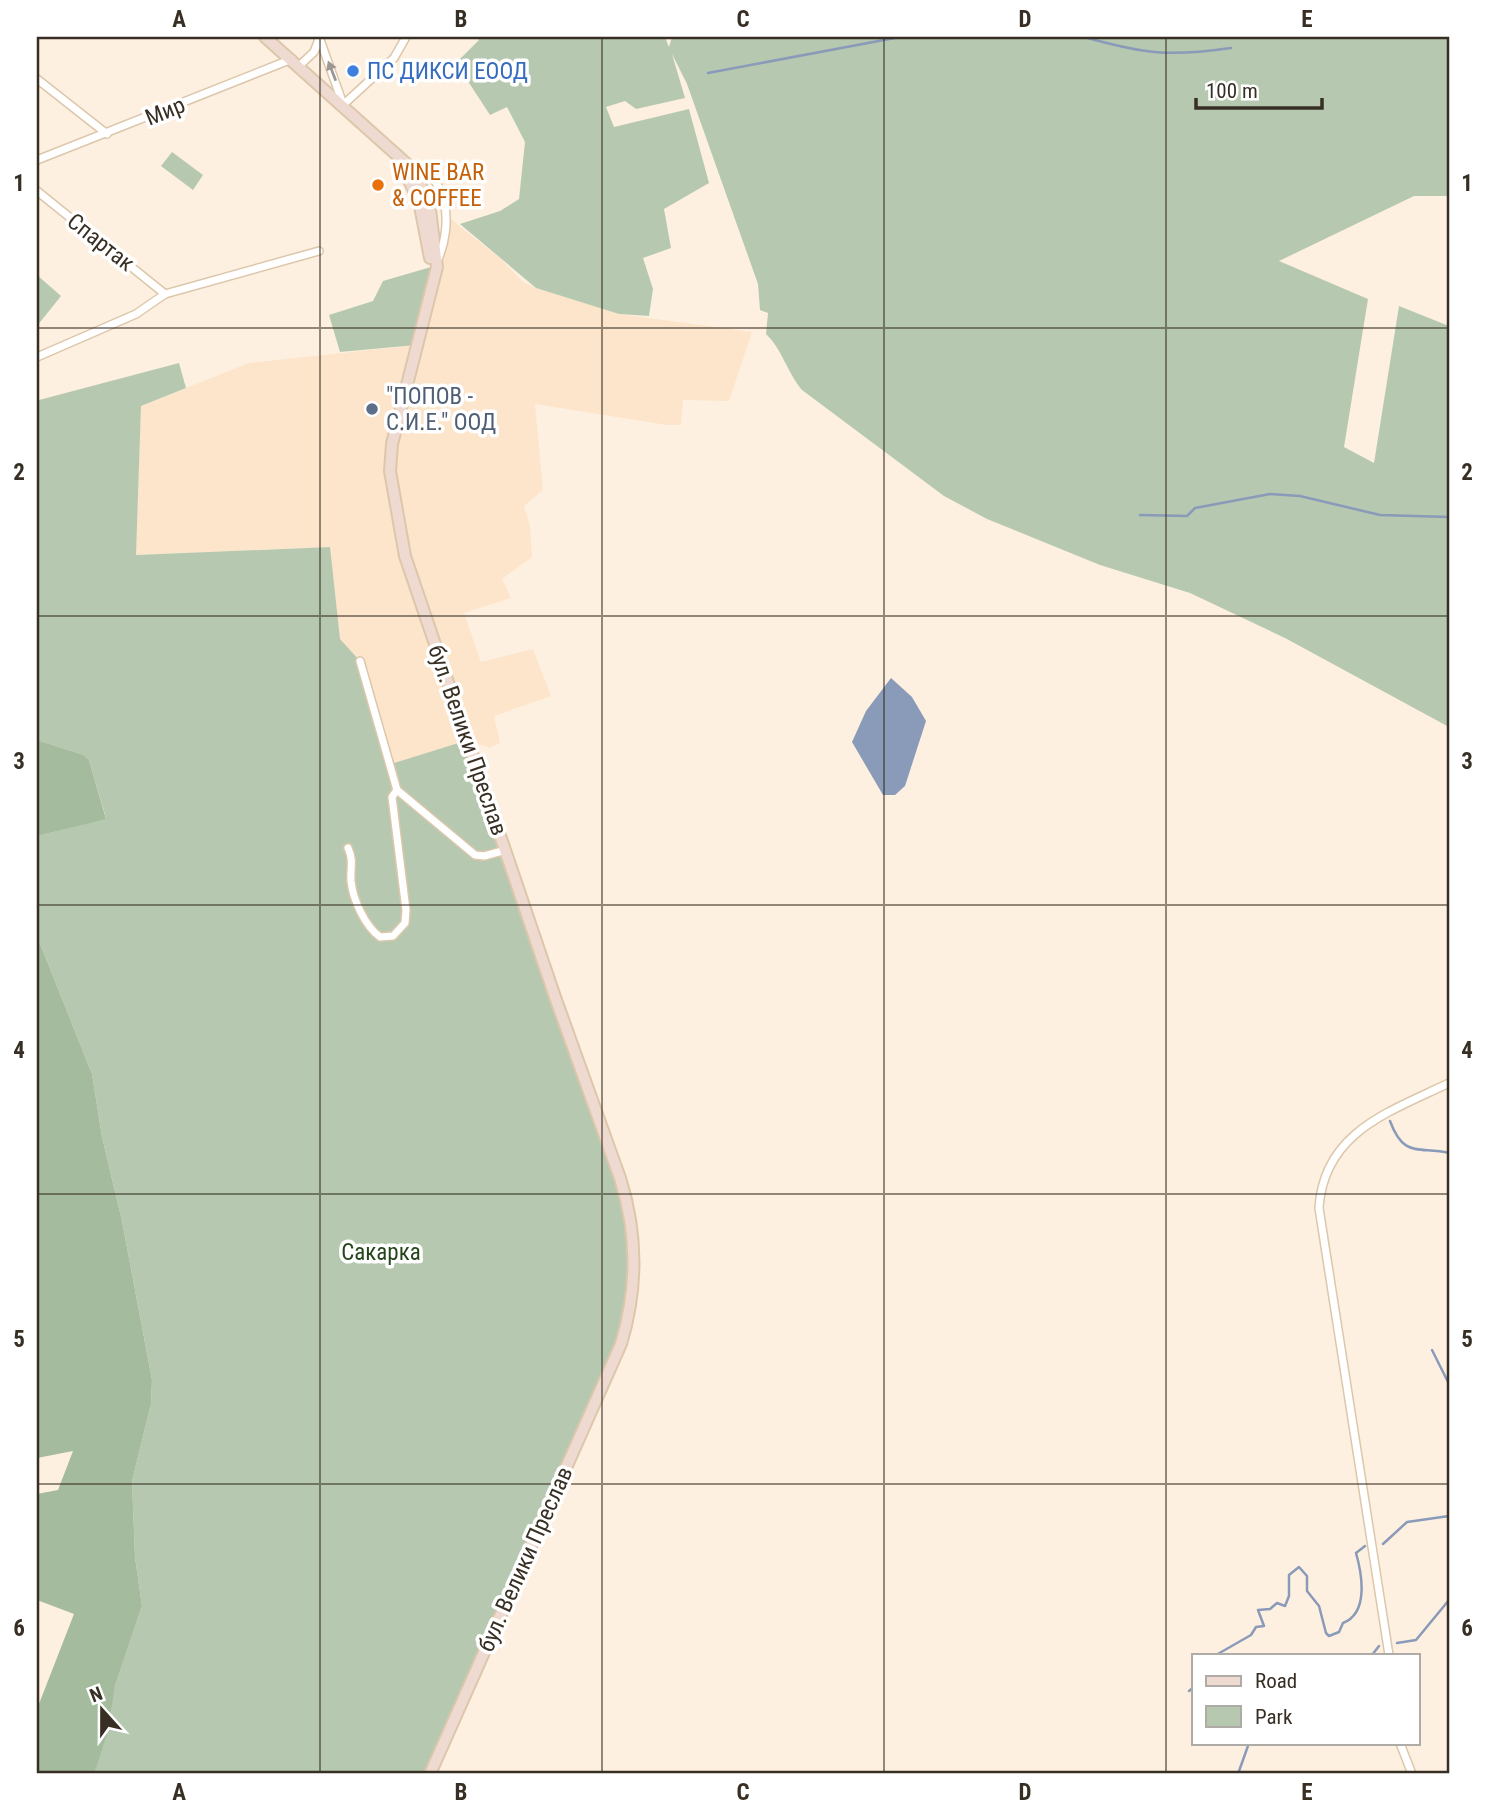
<svg xmlns="http://www.w3.org/2000/svg" width="1486" height="1811" font-family="'Roboto Condensed',sans-serif">
<rect width="100%" height="100%" fill="#fef0e0"/>
<polygon fill="#fce5ca" points="447,216 501,259 522,281 536,288 619,314 752,332 729,401 683,400 681,425 667,425 535,404 543,490 524,506 530,526 532,557 502,579 511,598 464,613 481,662 533,649 551,696 494,716 500,743 490,748 468,740 390,765 360,661 340,639 329,547 135,555 141,406 249,363 416,345"/>
<g fill="#b6c9b0">
<path d="M477,37h188l4,10 3,-10h777v159h-35l-135,65 89,38 -24,148 30,16 25,-157 50,20v401l-164,-89 -95,-45 -90,-28 -113,-46 -43,-23 -142,-106c-15,-18 -20,-41 -36,-56l2,-21 -8,-3 -2,-26 -71,-200 -15,-30 13,44 -49,11 -11,-8 -19,6 8,20 75,-18 20,74 -45,26 7,39 -28,10 10,31 -4,27 -30,-2 -83,-26 -76,-64 40,-13 19,-12 6,-57 -18,-35 -17,8 -34,-52 23,-23z"/>
<polygon points="172,152 203,175 193,190 161,166"/>
<polygon points="431,267 429,292 416,345 340,352 329,315 373,301 383,281"/>
<polygon points="37,275 61,296 37,326"/>
<polygon points="179,363 186,388 141,406 136,555 330,547 340,639 360,661 391,764 468,740 633,1227 629,1318 430,1774 94,1774 115,1686 142,1606 135,1557 132,1481 151,1404 152,1380 122,1221 102,1137 92,1074 37,936 37,836 106,818 89,760 84,755 37,740 37,404 39,400"/>
</g>
<g fill="#a4bb9d">
<polygon points="37,740 84,755 89,760 106,819 37,836"/>
<polygon points="37,936 92,1074 102,1137 122,1221 152,1380 151,1404 132,1481 135,1557 142,1606 115,1686 107,1734 94,1774 37,1774 37,1709 74,1614 37,1600 37,1494 58,1490 73,1451 37,1458"/>
</g>
<polygon fill="#8a9ab9" points="891,678 912,697 926,721 905,786 895,795 883,795 852,742 866,711"/>
<g fill="none" stroke-linecap="round" stroke-linejoin="round">
<g stroke="#8a9ab9" stroke-width="2.5">
<path d="M1084,37c61,17 84,20 147,11"/>
<polyline points="708,73 900,37"/>
<polyline points="1140,515 1187,516 1195,508 1270,494 1300,496 1380,515 1449,517"/>
<path d="M1390,1121c14,38 29,25 59,32"/>
<polyline points="1432,1350 1449,1384"/>
<polyline points="1383,1544 1407,1522 1449,1516"/>
<polyline points="1397,1643 1416,1640 1449,1600"/>
<path d="M1216,1655l35,-20 5,-8 8,-1 -6,-16 12,-1 7,-6 8,3 4,-10v-21l10,-8 8,9v15l12,15 7,27 3,3 10,-4 4,-9c26,-10 19,-49 13,-70l9,-7"/>
<polyline points="1372,1655 1379,1646"/>
<polyline points="1189,1691 1194,1687"/>
<polyline points="1238,1774 1249,1743"/>
</g>
<g stroke="#ddc7ab" stroke-width="10">
<g id="street">
<polyline points="319,37 343,104"/>
<polyline points="299,66 314,52 319,39"/>
<polyline points="37,79 107,134"/>
<polyline points="343,105 394,58 406,37"/>
<polyline points="37,160 292,59"/>
<path d="M409,166c42,7 43,62 29,93"/>
<polyline points="37,191 165,294"/>
<polyline points="37,357 136,314 165,294 319,251"/>
<polyline points="397,790 475,855 484,856 506,850"/>
<path d="M348,848c6,13 2,20 3,33 2,19 14,45 29,56l13,-1 12,-13 1,-13 -14,-113 5,-7 -37,-129"/>
<path d="M1389,1655l-70,-447c5,-76 70,-96 130,-125"/>
<polyline points="1400,1743 1412,1774"/>
</g>
</g>
<g stroke="#ddc7ab" stroke-width="14">
<g id="secondary">
<path d="M265,37l143,128 11,16 11,28 7,58 -45,177 -2,27 15,85 150,441 65,181c18,56 18,110 1,166l-191,430"/>
<polyline points="404,170 419,201 430,258"/>
</g>
</g>
<use href="#street" stroke="#fff" stroke-width="7"/>
<use href="#secondary" stroke="#efdad1" stroke-width="10"/>
</g>
<defs><path id="oneway-solid" d="M-6-.8H1V-3.2L6.5 0L1 3.2V.8H-6Z" transform="scale(1.75)"/></defs>
<use fill="#9c9792" href="#oneway-solid" transform="translate(332 71) rotate(-111)"/>
<path fill="none" stroke="#382f24" stroke-width="2" stroke-opacity="0.55" d="M320,37v1737M602,37v1737M884,37v1737M1166,37v1737M37,328h1412M37,616h1412M37,905h1412M37,1194h1412M37,1484h1412"/>
<circle fill="#3f7fe0" stroke="#fff" stroke-width="2.5" cx="353" cy="71" r="7"/>
<circle fill="#e8710a" stroke="#fff" stroke-width="2.5" cx="378" cy="185" r="7"/>
<circle fill="#5c6f8a" stroke="#fff" stroke-width="2.5" cx="372" cy="409" r="7"/>
<g text-anchor="middle" stroke-width="7" stroke-linejoin="round" paint-order="stroke">
<g font-size="23" fill="#366cbe" stroke="#fff" text-anchor="start">
<text x="367" y="79">ПС ДИКСИ ЕООД</text>
</g>
<g font-size="23" fill="#382f24" stroke="#fff">
<text transform="translate(165 111) rotate(-22)" y="8">Мир</text>
<text transform="translate(101 242) rotate(38)" y="8">Спартак</text>
<text transform="translate(468 740) rotate(71)" y="8">бул. Велики Преслав</text>
<text transform="translate(525 1559) rotate(-66)" y="8">бул. Велики Преслав</text>
</g>
<g font-size="23" fill="#c56008" stroke="#fff" text-anchor="start">
<text x="392" y="180">WINE BAR<tspan x="392" dy="26">&amp; COFFEE</tspan></text>
</g>
<g font-size="23" fill="#4e5e75" stroke="#fff" text-anchor="start">
<text x="386" y="404">"ПОПОВ -<tspan x="386" dy="26">С.И.Е." ООД</tspan></text>
</g>
<g font-size="23" fill="#25451a" stroke="#fff">
<text x="381" y="1260">Сакарка</text>
</g>
</g>
<rect width="1486" height="1811" fill="none" stroke="#ffffff" stroke-width="77"/>
<rect x="1192" y="1654" width="228" height="91" fill="#ffffff" stroke="#afaca7" stroke-width="2"/>
<rect x="1206" y="1676" width="35" height="10" fill="#efdad1" stroke="#afaca7" stroke-width="2"/>
<text x="1255" y="1688" font-size="21" fill="#382f24">Road</text>
<rect x="1206" y="1706" width="35" height="21" fill="#b6c9b0" stroke="#afaca7" stroke-width="2"/>
<text x="1255" y="1724" font-size="21" fill="#382f24">Park</text>
<g transform="translate(102 1710) rotate(339)" stroke="#ffffff" stroke-width="5" paint-order="stroke">
<path d="M0-5L12 26L0 18L-12 26Z" fill="#382f24"/>
<text y="-10" font-size="19" font-weight="bold" text-anchor="middle" fill="#382f24">N</text>
</g>
<path d="M1196 98v10h126v-10" fill="none" stroke="#382f24" stroke-width="3.5"/>
<text x="1206" y="98" font-size="21" fill="#382f24" stroke="#ffffff" stroke-width="5" paint-order="stroke">100 m</text>
<rect x="38" y="38" width="1410" height="1734" fill="none" stroke="#382f24" stroke-width="2.5"/>
<g font-size="23" text-anchor="middle" font-weight="bold" fill="#382f24">
<text x="179" y="27">A</text>
<text x="461" y="27">B</text>
<text x="743" y="27">C</text>
<text x="1025" y="27">D</text>
<text x="1307" y="27">E</text>
<text x="19" y="191">1</text>
<text x="1467" y="191">1</text>
<text x="19" y="480">2</text>
<text x="1467" y="480">2</text>
<text x="19" y="769">3</text>
<text x="1467" y="769">3</text>
<text x="19" y="1058">4</text>
<text x="1467" y="1058">4</text>
<text x="19" y="1347">5</text>
<text x="1467" y="1347">5</text>
<text x="19" y="1636">6</text>
<text x="1467" y="1636">6</text>
<text x="179" y="1800">A</text>
<text x="461" y="1800">B</text>
<text x="743" y="1800">C</text>
<text x="1025" y="1800">D</text>
<text x="1307" y="1800">E</text>
</g>
</svg>
